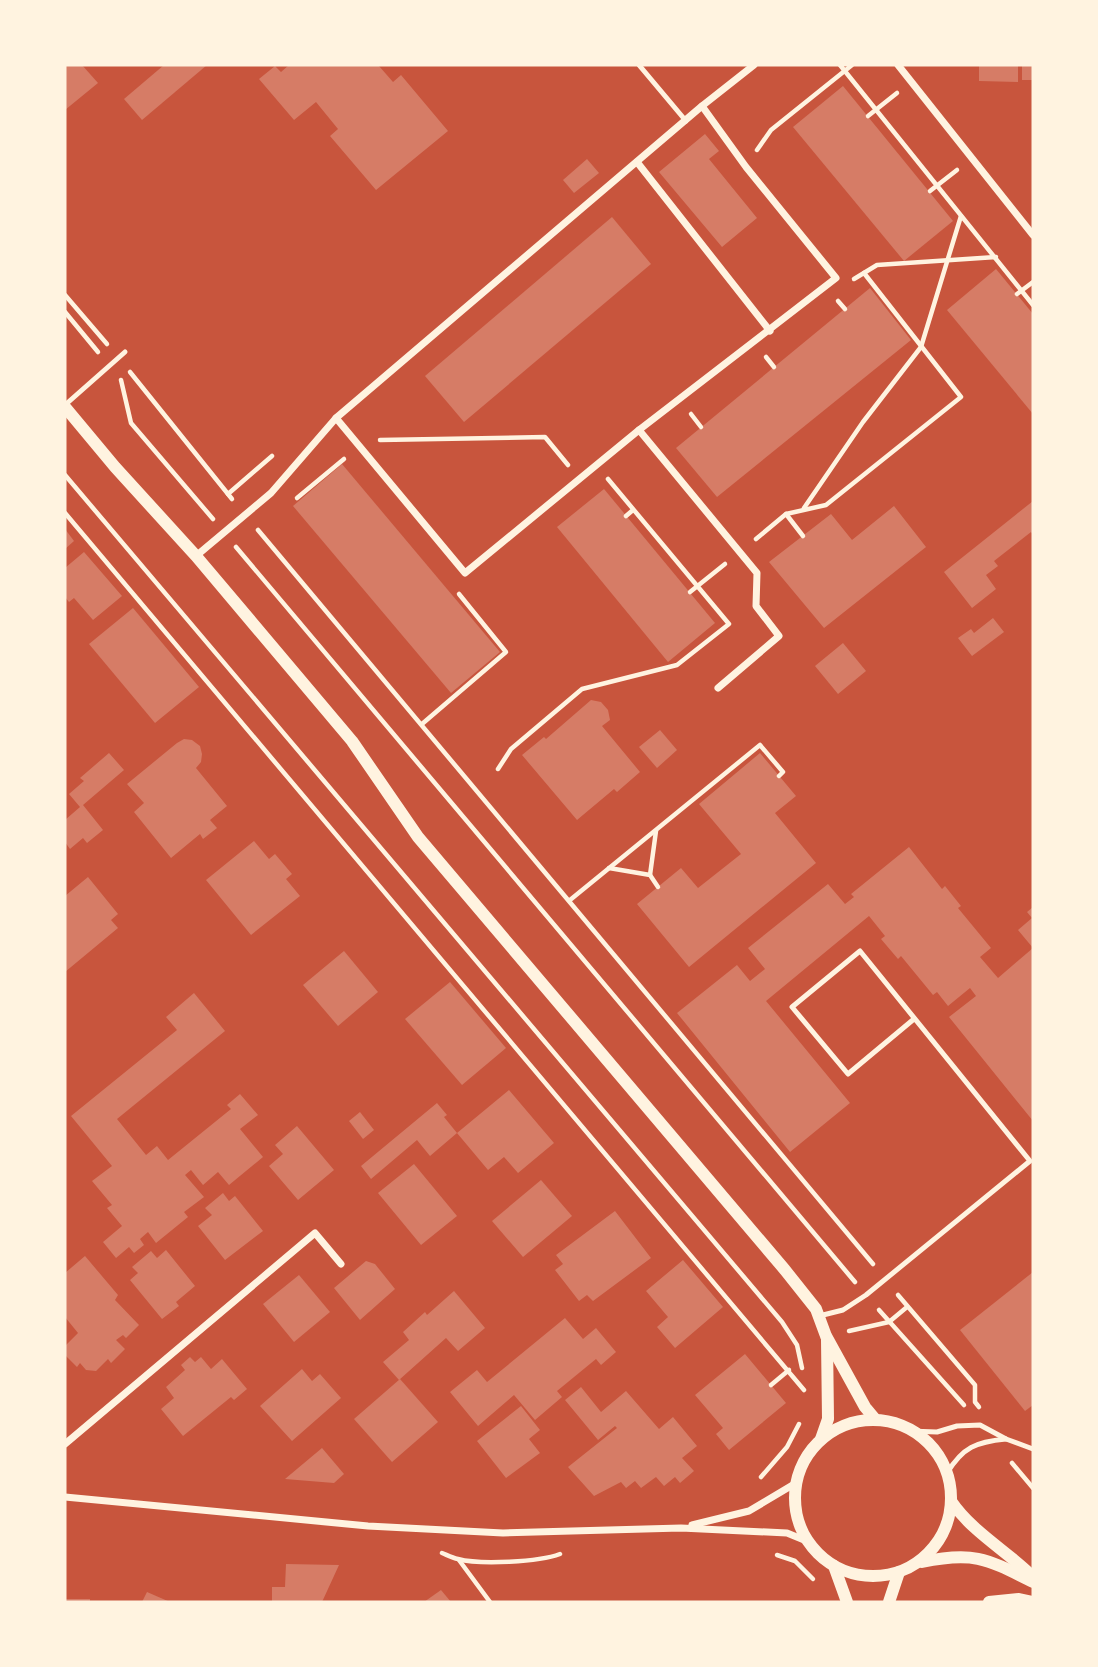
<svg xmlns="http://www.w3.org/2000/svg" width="1098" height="1667" font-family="'Roboto Condensed',sans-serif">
<rect width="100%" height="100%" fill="#c8553d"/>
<g fill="#d67c66">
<polygon points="65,65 82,65 98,83 65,110"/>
<polygon points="164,65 207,65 142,120 124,99"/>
<polygon points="289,65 381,65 379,66 393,82 401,75 448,131 376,190 330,136 338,129 316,102 294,120 259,79 275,66 281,72"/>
<polygon points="979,65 1018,65 1018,82 979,81"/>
<rect x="1022" y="65" width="11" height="15"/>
<polygon points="843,86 953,221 904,261 793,127"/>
<polygon points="705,134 719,151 709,159 757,218 722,247 659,172"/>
<polygon points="587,159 599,173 574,193 563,180"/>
<polygon points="612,217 651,264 464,422 425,376"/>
<polygon points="996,269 1033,314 1033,414 947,310"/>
<polygon points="870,288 911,340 717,497 676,448"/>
<polygon points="342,464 500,652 451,693 293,506"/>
<polygon points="604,489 715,623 668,662 557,527"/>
<polygon points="1033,501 1033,535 1031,532 994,561 998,566 986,575 996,589 972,608 944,572"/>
<polygon points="894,506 926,547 824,628 769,562 831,514 852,540"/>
<polygon points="65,529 74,541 65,549"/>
<polygon points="84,552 122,596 93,620 74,598 69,602 65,597 65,568"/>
<polygon points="133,608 199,687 155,723 89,644"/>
<polygon points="993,618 1004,632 972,656 958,638 971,629 974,633"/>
<polygon points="843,643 866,671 838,694 815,666"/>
<polygon points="591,700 601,702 608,710 610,720 602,726 640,772 617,792 614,789 577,820 522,755 544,737 546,739"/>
<polygon points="660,730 677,750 657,768 639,747"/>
<polygon points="184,739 192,740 200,746 202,754 201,762 196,768 227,806 210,820 217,828 203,839 200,834 171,858 134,812 144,803 127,784 177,743"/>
<polygon points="109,753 124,770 83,805 103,830 87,843 83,838 70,849 65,842 65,820 80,807 69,794 84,781 80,778"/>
<polygon points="760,753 796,796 775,813 816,863 689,967 637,904 681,868 698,888 741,854 699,804"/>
<polygon points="254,841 269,859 275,854 292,874 286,879 300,896 251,935 206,880"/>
<polygon points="909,847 942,889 945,886 961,906 958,908 991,948 980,957 998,978 1033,948 1018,930 1032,918 1027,912 1033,907 1033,1121 949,1017 976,996 970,988 948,1006 937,992 933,995 901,956 898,959 881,939 885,936 869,916 766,1001 850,1103 790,1152 677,1013 737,965 750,981 765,969 748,948 828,884 845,904 854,897 851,894"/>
<polygon points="88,877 118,914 111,920 118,928 65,972 65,896"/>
<polygon points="344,951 378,992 338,1026 303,985"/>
<polygon points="450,982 506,1048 462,1085 405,1019"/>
<polygon points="194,993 225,1031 117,1119 146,1155 157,1146 168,1160 231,1109 227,1105 240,1094 258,1115 240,1129 263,1157 229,1185 218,1172 203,1185 191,1170 185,1175 204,1197 184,1212 188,1217 156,1243 148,1232 140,1239 144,1245 134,1253 129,1247 116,1258 103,1242 122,1226 107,1208 112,1205 92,1181 112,1166 71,1116 177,1030 166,1017"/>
<polygon points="509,1090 554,1143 518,1173 504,1157 488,1170 457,1133"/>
<polygon points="437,1103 447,1115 444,1117 457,1133 430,1156 417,1140 371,1179 361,1166"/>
<polygon points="360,1112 374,1130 363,1139 349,1121"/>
<polygon points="297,1126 334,1170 298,1200 269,1166 283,1154 275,1145"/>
<polygon points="414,1164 457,1216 421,1245 378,1193"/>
<polygon points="541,1180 572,1216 523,1257 492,1221"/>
<polygon points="223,1193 229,1201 235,1196 263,1231 225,1260 198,1226 212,1215 205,1208"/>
<polygon points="615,1211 651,1258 593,1301 587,1295 579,1301 555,1270 563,1264 556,1255"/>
<polygon points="166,1250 195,1286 176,1302 179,1306 162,1319 130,1280 138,1273 132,1267 151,1251 157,1258"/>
<polygon points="85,1256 118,1295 115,1300 139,1325 126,1338 123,1335 116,1340 125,1349 111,1363 108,1359 96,1371 86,1370 80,1363 77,1367 65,1355 65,1346 78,1333 65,1317 65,1273"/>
<polygon points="683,1260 723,1307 675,1348 657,1327 668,1317 646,1291"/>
<polygon points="366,1261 375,1264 395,1289 360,1320 334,1288"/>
<polygon points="1033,1272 1033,1405 1025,1411 960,1330"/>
<polygon points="299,1275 330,1312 294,1342 263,1304"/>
<polygon points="454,1291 485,1328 458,1351 446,1338 399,1380 383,1362 409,1340 403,1332 425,1312 427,1315"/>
<polygon points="565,1318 583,1339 596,1328 616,1352 601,1365 596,1359 557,1391 562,1397 535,1420 514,1395 478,1426 450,1392 477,1370 487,1382"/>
<polygon points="745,1354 786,1403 729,1450 716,1434 723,1428 695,1395"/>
<polygon points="190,1357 195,1362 201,1357 211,1369 222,1359 247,1389 234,1400 231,1397 183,1436 161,1409 174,1398 166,1387 185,1370 181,1365"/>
<polygon points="302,1369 312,1381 320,1374 341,1398 292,1441 260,1406"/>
<polygon points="400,1379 438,1422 392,1462 354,1419"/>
<polygon points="581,1387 601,1412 626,1391 659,1429 673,1417 697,1446 682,1458 694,1471 680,1483 675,1477 664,1486 656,1477 641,1488 635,1481 626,1488 621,1482 594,1496 568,1467 617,1428 615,1426 598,1440 565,1400"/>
<polygon points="521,1406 540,1430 529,1439 540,1453 506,1478 477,1441"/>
<polygon points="322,1448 344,1474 334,1483 285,1479"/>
<polygon points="286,1564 339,1565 322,1602 272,1602 272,1587 285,1587"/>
<polygon points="441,1590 451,1602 424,1602"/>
<polygon points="147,1592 170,1602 142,1602"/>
<rect x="65" y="1599" width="25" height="3"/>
</g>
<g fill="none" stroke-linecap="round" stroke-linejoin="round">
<g stroke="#fff3e0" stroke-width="4.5">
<polyline points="840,65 1033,305"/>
<polyline points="868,116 897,93"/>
<polyline points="757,150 771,130 852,65"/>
<polyline points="930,191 957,170"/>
<polyline points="854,279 877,265 996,257"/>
<polyline points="1017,294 1033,282"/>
<polyline points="65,295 107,344"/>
<polyline points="838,301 845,309"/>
<polyline points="65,312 98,352"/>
<polyline points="766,357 774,367"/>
<polyline points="130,372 232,499"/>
<polyline points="121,380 131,423 213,519"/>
<polyline points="691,414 701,427"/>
<polyline points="380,440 545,437 568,465"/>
<polyline points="65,475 782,1322 797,1345 802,1368"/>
<polyline points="228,494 272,456"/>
<polyline points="297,498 344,459"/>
<polyline points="804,508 863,422 921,347 961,216"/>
<polyline points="65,513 804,1390"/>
<polyline points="786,514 803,536"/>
<polyline points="626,516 633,510"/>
<polyline points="258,530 873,1264"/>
<polyline points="756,539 786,514 826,505 961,397 864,273"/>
<polyline points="236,547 855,1282"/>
<polyline points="690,592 725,564"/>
<polyline points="422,724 506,652 459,594"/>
<polyline points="498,769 511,749 582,689 677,665 729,624 608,479"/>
<polyline points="609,868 650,875 658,887"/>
<polyline points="650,875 656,831"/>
<polyline points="570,900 760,745 783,772 779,776"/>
<polyline points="898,1295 975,1385 975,1402 979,1407"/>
<polyline points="879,1310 964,1405"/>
<polyline points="849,1331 889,1322 907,1307"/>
<polyline points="771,1385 789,1370"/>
<polyline points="1012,1463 1033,1488"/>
<polyline points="761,1477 787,1447 799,1424"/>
<path d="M442,1553c5,2 10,5 16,6 22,6 81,3 102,-5"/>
<polyline points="777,1555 795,1561 813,1579"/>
<polyline points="459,1560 490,1602"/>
</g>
<g stroke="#fff3e0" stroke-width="5">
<polyline points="639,65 686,121"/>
<polyline points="65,405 125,352"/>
<polyline points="819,1316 843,1310 866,1295 1030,1161 860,951 792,1007 848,1074 914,1019"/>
<polyline points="909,1431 937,1432 957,1426 980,1425 1006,1439 1033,1449"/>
<path d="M947,1473c16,-26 29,-31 59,-34"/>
</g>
<g stroke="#fff3e0" stroke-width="7">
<polyline points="898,65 1033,235"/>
<polyline points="637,162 770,331"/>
<polyline points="336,418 465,573 639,430 836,278 746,167 702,106"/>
<polyline points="639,430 757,573 756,606 779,636 718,688"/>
<polyline points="196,556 271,493 336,418 702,106 754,65"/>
<polyline points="65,1444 315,1233 341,1264"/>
<polyline points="65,1497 368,1526 503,1533 681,1528 787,1533 809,1542"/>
<polyline points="692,1525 749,1511 796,1483"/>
</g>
<g stroke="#fff3e0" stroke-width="12">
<polyline points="65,407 115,467 196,556 352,741 418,837 785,1270 816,1309 826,1336 865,1407 875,1419"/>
<circle cx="873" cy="1498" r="78"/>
<polyline points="821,1439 828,1419 827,1340"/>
<path d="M951,1501c21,31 56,50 82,76"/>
<path d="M922,1562c52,-11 65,-3 111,20"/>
<polyline points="834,1566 847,1602"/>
<polyline points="889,1602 899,1572"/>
<polyline points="989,1602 1019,1599 1033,1602"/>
</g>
</g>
<rect width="1098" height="1667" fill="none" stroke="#fff3e0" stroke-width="133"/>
</svg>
